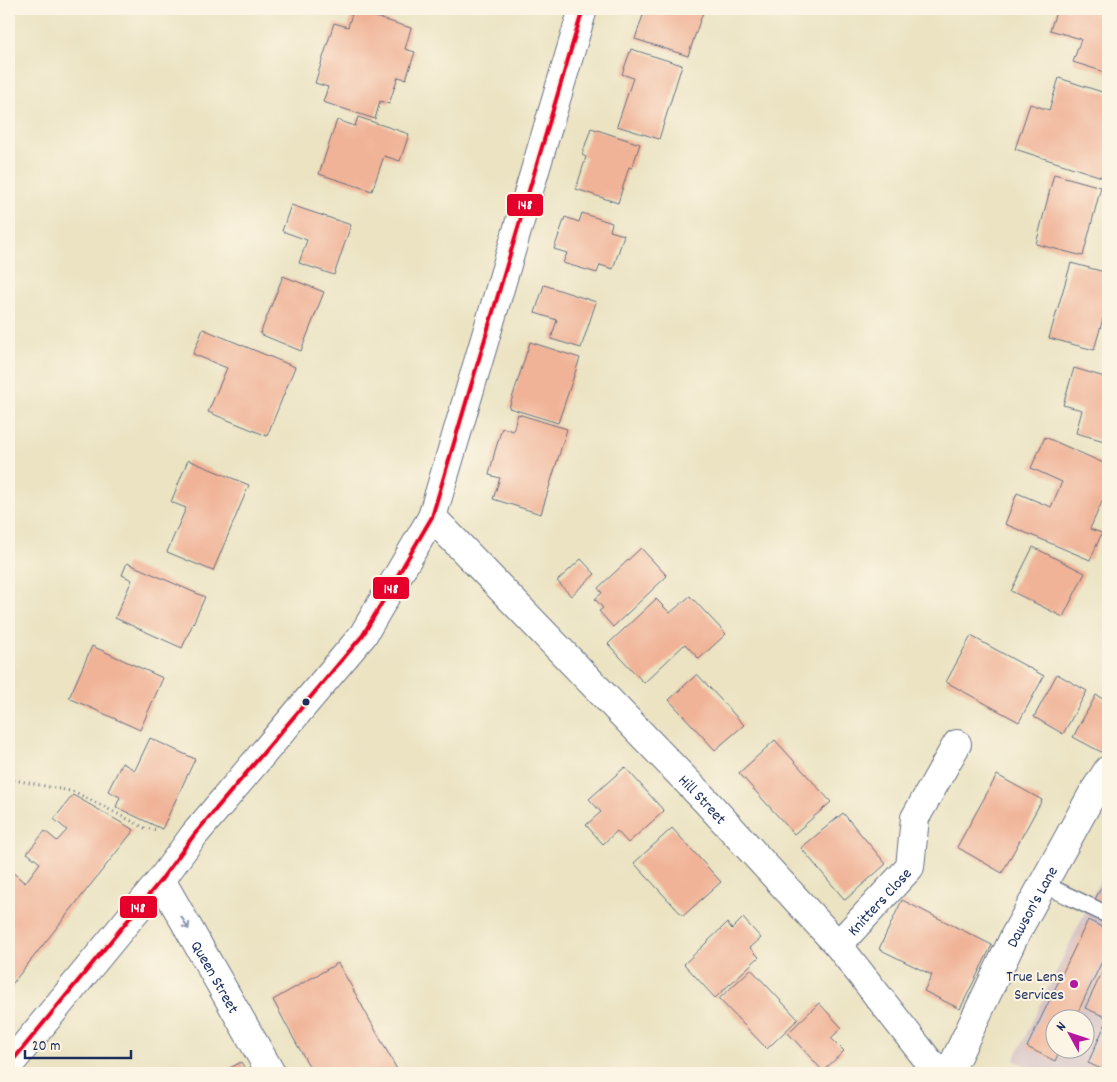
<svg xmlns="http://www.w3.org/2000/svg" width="1117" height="1082" font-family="Dekko,sans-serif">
<rect width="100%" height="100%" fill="#fcf5e5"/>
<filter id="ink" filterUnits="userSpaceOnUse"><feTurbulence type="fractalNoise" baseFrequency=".02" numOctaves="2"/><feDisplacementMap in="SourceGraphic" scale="10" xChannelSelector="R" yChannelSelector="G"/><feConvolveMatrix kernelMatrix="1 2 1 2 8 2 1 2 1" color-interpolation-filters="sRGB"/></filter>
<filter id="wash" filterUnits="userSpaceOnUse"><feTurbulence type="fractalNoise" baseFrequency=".0096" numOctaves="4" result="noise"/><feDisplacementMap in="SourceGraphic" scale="20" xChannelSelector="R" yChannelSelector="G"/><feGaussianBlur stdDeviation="1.12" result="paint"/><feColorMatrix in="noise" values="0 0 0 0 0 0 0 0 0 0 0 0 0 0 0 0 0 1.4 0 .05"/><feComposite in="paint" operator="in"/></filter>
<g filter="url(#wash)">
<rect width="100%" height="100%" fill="#ebe3c2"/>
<path fill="#d2bec3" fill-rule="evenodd" d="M1108,864v209h-68l-26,-13zM1054,1020h30v30h-30z"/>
<g id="blocks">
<g fill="#f0b397">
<polygon points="645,9 704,9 688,56 635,39"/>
<polygon points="1057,9 1108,9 1108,73 1073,62 1081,39 1050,30"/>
<polygon points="353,10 411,28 405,49 415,52 406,79 398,77 389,104 380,101 375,119 323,102 328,87 315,83 334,23 348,27"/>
<polygon points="631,49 682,65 659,139 617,126 633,78 622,74"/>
<polygon points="1059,78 1108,94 1108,179 1015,149 1030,104 1049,110"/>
<polygon points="358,117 409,134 400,161 384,156 372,191 319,174 337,120 355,126"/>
<polygon points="591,128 640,144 632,168 629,167 618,203 576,189 586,157 582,155"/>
<polygon points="1054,174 1101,187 1083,256 1036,244"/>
<polygon points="291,205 351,225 334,275 299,263 307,240 282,231"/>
<polygon points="582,213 612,223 610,231 624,235 613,269 600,265 597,273 563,263 567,253 554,249 565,217 579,222"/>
<polygon points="1071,263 1108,273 1108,316 1104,315 1094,350 1049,338"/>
<polygon points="283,276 324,292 301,351 260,334"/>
<polygon points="544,285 596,302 581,348 551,339 557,320 535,313"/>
<polygon points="203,329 295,367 267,436 208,412 227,368 193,354"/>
<polygon points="530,342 580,358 558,423 509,408"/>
<polygon points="1074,368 1108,378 1108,442 1076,433 1082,410 1063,405"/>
<polygon points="518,414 567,429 541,514 493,499 500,478 489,475 495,451 502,428 513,431"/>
<polygon points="1045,437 1108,465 1108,488 1090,529 1102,533 1090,560 1005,524 1017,493 1051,507 1062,482 1031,468"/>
<polygon points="188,460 249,485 213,571 167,552 186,508 171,502"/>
<polygon points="1033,547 1085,573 1063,617 1011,591"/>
<polygon points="641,548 667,576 613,627 599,611 603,608 595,599 602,593 598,588"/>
<polygon points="581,559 595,574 571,596 557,581"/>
<polygon points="127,563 205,597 182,648 115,618 132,580 122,575"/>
<polygon points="690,596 726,634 699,659 685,644 644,683 608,644 656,599 670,613"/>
<polygon points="971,636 1044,676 1019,722 946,682"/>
<polygon points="92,646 163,678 140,730 69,698"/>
<polygon points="697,674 744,725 715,750 669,700"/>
<polygon points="1057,674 1087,691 1063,734 1034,717"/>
<polygon points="1096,695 1108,702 1108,743 1103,753 1073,737"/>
<polygon points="150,738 195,759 162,829 116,807 120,797 108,791 122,763 135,770"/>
<polygon points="775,740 831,802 794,834 739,773"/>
<polygon points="625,767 664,811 628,843 617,831 603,844 586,825 601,812 589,799"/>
<polygon points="997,775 1042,800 1002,873 957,847"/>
<polygon points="73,795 134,830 9,988 9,875 12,872 25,883 40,863 27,853 45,831 57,841 67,830 54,819"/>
<polygon points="843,813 886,864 845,900 801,848"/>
<polygon points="672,828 721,882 683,916 634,863"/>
<polygon points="1108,876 1108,907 1095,899"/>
<polygon points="902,900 992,945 960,1009 924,991 932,975 879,949"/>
<polygon points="743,918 761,938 750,948 759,957 715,998 684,964 727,923 732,929"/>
<polygon points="1088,920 1108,930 1108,949 1074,1020 1054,1020 1054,1050 1060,1050 1055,1061 1027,1047"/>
<polygon points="1108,960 1108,1072 1088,1063 1108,1018 1085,1008"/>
<polygon points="338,963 350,984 399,1073 313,1073 295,1041 273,1000"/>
<polygon points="751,969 798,1019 767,1049 719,999"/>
<polygon points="819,1003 842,1028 831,1038 844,1051 823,1071 788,1033"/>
<polygon points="241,1062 248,1073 221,1073"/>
</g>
</g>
</g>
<g filter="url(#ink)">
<use href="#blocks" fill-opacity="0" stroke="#646e81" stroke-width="1"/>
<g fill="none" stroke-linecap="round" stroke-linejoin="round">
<g stroke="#646e81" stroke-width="19">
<polyline id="service" points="1043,884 1108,915"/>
</g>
<g stroke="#646e81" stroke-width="30">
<g id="minor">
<path id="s1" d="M432,517l273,283 133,145 100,128"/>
<path id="s2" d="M161,880l110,193"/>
<path id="s3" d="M838,945l72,-78 5,-49 42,-74"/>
<path id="s4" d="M949,1073l66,-138 78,-142 15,-23"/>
</g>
</g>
<g stroke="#646e81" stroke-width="30">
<polyline id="tertiary" points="9,1065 161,880 194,835 363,635 432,517 583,9"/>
</g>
<polyline stroke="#646e81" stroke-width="3" stroke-dasharray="1 4" stroke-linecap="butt" points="9,779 75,792 145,828 157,830"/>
<use href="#service" stroke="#fff" stroke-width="16"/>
<use href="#minor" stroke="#fff" stroke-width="28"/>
<use href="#tertiary" stroke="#fff" stroke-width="28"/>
<g stroke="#fcf5e5" stroke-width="8">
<polyline id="bus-1" points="9,1065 161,880 194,835 363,635 432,517 583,9"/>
</g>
<use href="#bus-1" stroke="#e4002b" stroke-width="4"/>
</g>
<defs><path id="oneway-shaft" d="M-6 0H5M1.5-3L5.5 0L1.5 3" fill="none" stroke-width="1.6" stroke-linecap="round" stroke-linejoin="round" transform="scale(1.25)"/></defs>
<use stroke="#8d97ae" href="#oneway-shaft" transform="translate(185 923) rotate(60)"/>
</g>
<circle fill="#1b2f5e" stroke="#fcf5e5" stroke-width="2" cx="306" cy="702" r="4.5"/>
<circle fill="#b5179e" stroke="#fcf5e5" stroke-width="2" cx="1074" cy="984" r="5"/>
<g text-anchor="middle" stroke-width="4" stroke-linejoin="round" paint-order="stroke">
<g font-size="16" fill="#1b2f5e" stroke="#fcf5e5">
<text dy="6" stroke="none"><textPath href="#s1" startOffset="391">Hill Street</textPath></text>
<text dy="6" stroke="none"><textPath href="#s3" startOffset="60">Knitters Close</textPath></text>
<text dy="6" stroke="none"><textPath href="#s4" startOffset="186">Dawson's Lane</textPath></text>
<text dy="6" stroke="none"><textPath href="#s2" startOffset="111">Queen Street</textPath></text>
</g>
<g font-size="16" fill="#1b2f5e" stroke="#fcf5e5" text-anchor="end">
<text x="1064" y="981">True Lens<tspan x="1064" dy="18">Services</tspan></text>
</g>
</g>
<g stroke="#fcf5e5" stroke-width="2">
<rect x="506" y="193" width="38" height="24" rx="5" fill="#e4002b"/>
<rect x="372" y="576" width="38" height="24" rx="5" fill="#e4002b"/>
<rect x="119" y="895" width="39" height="24" rx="5" fill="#e4002b"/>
</g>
<g font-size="14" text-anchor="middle" font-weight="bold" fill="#fff">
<text x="525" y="209">148</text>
<text x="391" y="593">148</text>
<text x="138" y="912">148</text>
</g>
<rect width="1117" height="1082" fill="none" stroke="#fcf5e5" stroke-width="30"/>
<g transform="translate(1070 1034) rotate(310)"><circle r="24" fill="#fcf5e5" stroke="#a2a6af"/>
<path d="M0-4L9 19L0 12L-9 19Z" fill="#b5179e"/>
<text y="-8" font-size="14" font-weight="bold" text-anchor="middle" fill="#1b2f5e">N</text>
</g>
<path d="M25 1050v8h106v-8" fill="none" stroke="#1b2f5e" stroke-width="2.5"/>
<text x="32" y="1050" font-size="15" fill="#1b2f5e" stroke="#fcf5e5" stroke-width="4" paint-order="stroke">20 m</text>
</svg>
